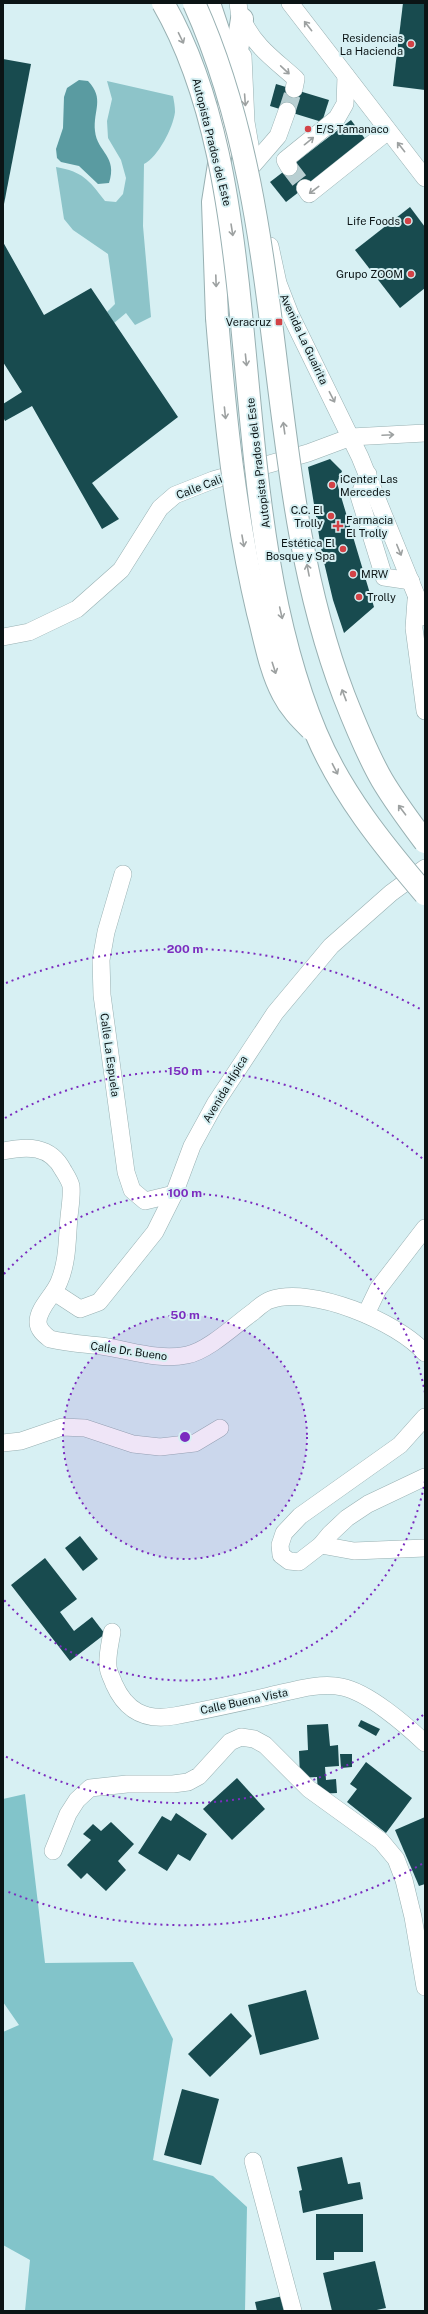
<svg xmlns="http://www.w3.org/2000/svg" width="428" height="2314" font-family="'Public Sans',sans-serif">
<rect width="100%" height="100%" fill="#d7f0f3"/>
<path fill="#8dc4c9" d="M107,81l66,15c1,5 2,11 2,16 -2,16 -17,45 -31,52l-1,62 8,91 -16,8 -9,-12 -12,10 -7,-11 8,-8 -7,-50 -35,-24 -9,-11 -8,-52c27,5 32,12 49,34l11,1 7,-8 3,-16 -5,-18 -13,-22 -1,-17 5,-22z"/>
<polygon fill="#82c4ca" points="25,1794 45,1963 133,1962 173,2039 153,2160 213,2176 247,2207 245,2311 25,2311 30,2260 3,2245 3,2032 19,2025 3,2002 3,1799"/>
<path fill="#5a9ba1" d="M79,80l9,1c17,18 5,29 7,50 2,21 23,25 14,52l-11,1 -19,-18 -18,-4 -4,-4 -1,-9 7,-21 1,-31 3,-9z"/>
<g fill="#184b4f">
<polygon points="403,3 425,3 425,90 393,86"/>
<polygon points="3,59 31,64 4,204 3,204"/>
<polygon points="276,84 329,100 322,122 270,106"/>
<polygon points="351,120 366,140 286,202 270,182"/>
<polygon points="410,207 425,227 425,288 400,308 355,250"/>
<polygon points="3,242 44,315 91,288 178,417 92,483 119,519 102,529 32,406 5,421 3,417 3,404 22,392 3,362"/>
<polygon points="330,459 342,471 337,483 374,607 344,633 333,600 322,554 308,467"/>
<polygon points="80,1536 98,1559 83,1571 65,1548"/>
<polygon points="45,1558 77,1599 60,1612 74,1631 92,1617 105,1634 70,1661 11,1585"/>
<polygon points="361,1720 380,1729 376,1736 358,1726"/>
<polygon points="328,1724 330,1746 338,1745 339,1766 325,1767 326,1780 336,1779 337,1793 318,1794 317,1777 300,1778 299,1751 308,1750 307,1725"/>
<polygon points="340,1754 352,1754 352,1767 341,1768"/>
<polygon points="366,1762 412,1798 386,1833 347,1802 357,1789 350,1784"/>
<polygon points="237,1778 265,1809 232,1840 203,1809"/>
<polygon points="176,1813 207,1834 190,1861 178,1854 167,1871 138,1853 162,1816 171,1821"/>
<polygon points="425,1817 425,1884 419,1886 395,1830"/>
<polygon points="111,1822 134,1844 118,1861 126,1870 106,1891 87,1873 81,1879 67,1865 91,1840 83,1834 93,1824 101,1831"/>
<polygon points="306,1990 319,2039 260,2055 248,2005"/>
<polygon points="231,2013 252,2036 210,2077 188,2054"/>
<polygon points="182,2089 219,2099 201,2165 164,2155"/>
<polygon points="342,2157 348,2184 360,2182 363,2199 303,2213 299,2191 302,2190 297,2167"/>
<polygon points="316,2214 363,2214 363,2252 334,2252 334,2260 316,2260"/>
<polygon points="375,2261 386,2308 372,2311 332,2311 323,2273"/>
<polygon points="283,2296 286,2311 257,2311 255,2302"/>
</g>
<g fill="none" stroke-linecap="round" stroke-linejoin="round">
<g stroke="#b8cfd2" stroke-width="17" stroke-dasharray="17 8" stroke-linecap="butt">
<polyline points="287,111 294,89"/>
<polyline points="289,167 305,188"/>
</g>
<g stroke="#98b0b2" stroke-width="18">
<g id="minor">
<polyline points="238,3 242,32"/>
<polyline points="290,3 425,178"/>
<path d="M242,19c13,28 32,40 54,60l-2,10"/>
<polyline points="243,56 246,122 251,151"/>
<polyline points="253,165 278,136 287,111"/>
<polyline points="289,167 285,160 337,118 345,104 346,76"/>
<polyline points="305,188 309,194 388,131"/>
<polyline points="270,246 278,283 290,314 360,457 425,617"/>
<polyline points="368,474 359,496 384,577 411,581"/>
<polyline points="416,600 414,628 425,711"/>
<polyline points="3,637 29,632 77,609 121,570 160,508 175,495 213,480 308,453 351,437 425,433"/>
<polyline points="123,874 106,932 101,960 102,995 126,1172 132,1190 145,1201 174,1194"/>
<path d="M3,1151c24,-5 47,-6 60,19 3,5 7,11 8,16 1,10 -1,21 -2,31 -2,21 -1,44 -10,65 -5,13 -21,26 -21,40 0,8 7,13 12,17 17,4 34,5 51,7 29,4 57,15 86,9 21,-4 48,-30 66,-43 5,-4 11,-10 17,-12 41,-15 128,22 155,53"/>
<polyline points="54,1292 80,1309 99,1302 155,1232 174,1194 192,1146 215,1104 275,1013 331,946 391,893 425,868"/>
<polyline points="366,1314 378,1289 425,1228"/>
<polyline points="425,1417 400,1445 300,1516 284,1533 280,1545 281,1555 289,1561 299,1562 321,1545 330,1534 347,1518 368,1504 425,1477"/>
<polyline points="3,1443 21,1441 62,1427 85,1428 133,1444 160,1447 195,1443 220,1428"/>
<polyline points="321,1545 354,1551 425,1548"/>
<path d="M112,1632c-2,12 -5,23 -4,34 0,6 4,12 6,18 12,27 31,37 60,32 32,-6 64,-13 95,-20 23,-5 50,-14 73,-9 26,5 64,38 83,56"/>
<polyline points="53,1851 68,1814 77,1800 90,1788 127,1784 173,1784 188,1782 199,1776 230,1742 241,1737 254,1739 265,1745 309,1789 381,1841 396,1859 404,1880 413,1917 425,1987"/>
<polyline points="253,2161 293,2311"/>
</g>
</g>
<g stroke="#98b0b2" stroke-width="24">
<g id="highway">
<polyline points="209,3 222,42 223,76"/>
<polyline points="217,318 213,202 242,19"/>
</g>
</g>
<use href="#minor" stroke="#fff" stroke-width="17"/>
<use href="#highway" stroke="#fff" stroke-width="22"/>
<g stroke="#98b0b2" stroke-width="24" stroke-linecap="butt">
<g id="highway-bridge">
<path d="M163,3c52,90 68,208 78,311 14,138 21,290 75,419 25,60 67,112 109,161"/>
<path d="M194,3c99,219 65,470 150,693 11,28 23,58 38,84 13,22 28,42 43,62"/>
<path d="M217,318c8,99 18,198 41,295 7,26 12,57 25,81 7,14 17,24 28,35"/>
</g>
</g>
<use href="#highway-bridge" stroke="#fff" stroke-width="22"/>
</g>
<defs><path id="oneway-shaft" d="M-6 0H5M1.5-3L5.5 0L1.5 3" fill="none" stroke-width="1.6" stroke-linecap="round" stroke-linejoin="round"/></defs>
<g stroke="#9da1a1">
<use href="#oneway-shaft" transform="translate(308 26) rotate(-128)"/>
<use href="#oneway-shaft" transform="translate(181 38) rotate(64)"/>
<use href="#oneway-shaft" transform="translate(285 70) rotate(43)"/>
<use href="#oneway-shaft" transform="translate(245 100) rotate(86)"/>
<use href="#oneway-shaft" transform="translate(309 141) rotate(-39)"/>
<use href="#oneway-shaft" transform="translate(401 147) rotate(-128)"/>
<use href="#oneway-shaft" transform="translate(314 190) rotate(143)"/>
<use href="#oneway-shaft" transform="translate(232 230) rotate(81)"/>
<use href="#oneway-shaft" transform="translate(216 281) rotate(88)"/>
<use href="#oneway-shaft" transform="translate(246 360) rotate(84)"/>
<use href="#oneway-shaft" transform="translate(332 397) rotate(63)"/>
<use href="#oneway-shaft" transform="translate(225 413) rotate(84)"/>
<use href="#oneway-shaft" transform="translate(284 428) rotate(-98)"/>
<use href="#oneway-shaft" transform="translate(388 435) rotate(-3)"/>
<use href="#oneway-shaft" transform="translate(243 541) rotate(80)"/>
<use href="#oneway-shaft" transform="translate(399 550) rotate(68)"/>
<use href="#oneway-shaft" transform="translate(308 570) rotate(-101)"/>
<use href="#oneway-shaft" transform="translate(281 613) rotate(77)"/>
<use href="#oneway-shaft" transform="translate(274 668) rotate(72)"/>
<use href="#oneway-shaft" transform="translate(344 695) rotate(-111)"/>
<use href="#oneway-shaft" transform="translate(335 769) rotate(63)"/>
<use href="#oneway-shaft" transform="translate(402 810) rotate(-127)"/>
</g>
<circle cx="185" cy="1437" r="122" fill="#7b2cbf" fill-opacity=".12"/>
<g fill="none" stroke="#7b2cbf" stroke-width="2" stroke-dasharray="2 4">
<circle cx="185" cy="1437" r="122"/>
<path d="M425 1481A244 244 0 0 1 4 1600M4 1274A244 244 0 0 1 425 1393"/>
<path d="M423 1715A366 366 0 0 1 5 1756M5 1118A366 366 0 0 1 423 1159"/>
<path d="M422 1864A488 488 0 0 1 6 1891M6 983A488 488 0 0 1 422 1010"/>
</g>
<g fill="#d24347" stroke="#d7f0f3" stroke-width="1.5">
<circle cx="411" cy="44" r="4"/>
<circle cx="308" cy="129" r="4"/>
<circle cx="408" cy="221" r="4"/>
<circle cx="411" cy="274" r="4"/>
<rect x="275" y="318" width="8" height="8" rx="2"/>
<circle cx="332" cy="485" r="4"/>
<circle cx="331" cy="516" r="4"/>
<path d="M336 520h4v4h4v4h-4v4h-4v-4h-4v-4h4z"/>
<circle cx="343" cy="549" r="4"/>
<circle cx="353" cy="574" r="4"/>
<circle cx="359" cy="597" r="4"/>
</g>
<g text-anchor="middle" stroke-width="4" stroke-linejoin="round" paint-order="stroke">
<g font-size="11" fill="#0b1415" stroke="#d7f0f3" text-anchor="end">
<text x="403" y="42">Residencias<tspan x="403" dy="13">La Hacienda</tspan></text>
<text x="316" y="133" text-anchor="start">E/S Tamanaco</text>
<text x="400" y="225">Life Foods</text>
<text x="403" y="278">Grupo ZOOM</text>
<text x="271" y="326">Veracruz</text>
<text x="340" y="483" text-anchor="start">iCenter Las<tspan x="340" dy="13">Mercedes</tspan></text>
<text x="323" y="514">C.C. El<tspan x="323" dy="13">Trolly</tspan></text>
<text x="346" y="524" text-anchor="start">Farmacia<tspan x="346" dy="13">El Trolly</tspan></text>
<text x="335" y="547">Estética El<tspan x="335" dy="13">Bosque y Spa</tspan></text>
<text x="361" y="578" text-anchor="start">MRW</text>
<text x="367" y="601" text-anchor="start">Trolly</text>
</g>
<g font-size="11" fill="#0b1415" stroke="#d7f0f3">
<text transform="translate(212 142) rotate(76)" y="4">Autopista Prados del Este</text>
<text transform="translate(304 339) rotate(65)" y="4">Avenida La Guairita</text>
<text transform="translate(258 463) rotate(-97)" y="4">Autopista Prados del Este</text>
<text transform="translate(199 487) rotate(-21)" y="4">Calle Cali</text>
<text transform="translate(110 1055) rotate(82)" y="4">Calle La Espuela</text>
<text transform="translate(225 1089) rotate(-59)" y="4">Avenida Hípica</text>
<text transform="translate(129 1351) rotate(8)" y="4">Calle Dr. Bueno</text>
<text transform="translate(244 1701) rotate(-12)" y="4">Calle Buena Vista</text>
</g>
</g>
<circle cx="185" cy="1437" r="6" fill="#7b2cbf" stroke="#d7f0f3" stroke-width="2"/>
<g font-size="12" text-anchor="middle" font-weight="bold" fill="#7b2cbf" stroke="#d7f0f3" stroke-width="4" stroke-linejoin="round" paint-order="stroke">
<text x="185" y="953">200 m</text>
<text x="185" y="1075">150 m</text>
<text x="185" y="1197">100 m</text>
<text x="185" y="1319">50 m</text>
</g>
<rect width="428" height="2314" fill="none" stroke="#0b1415" stroke-width="8"/>
</svg>
